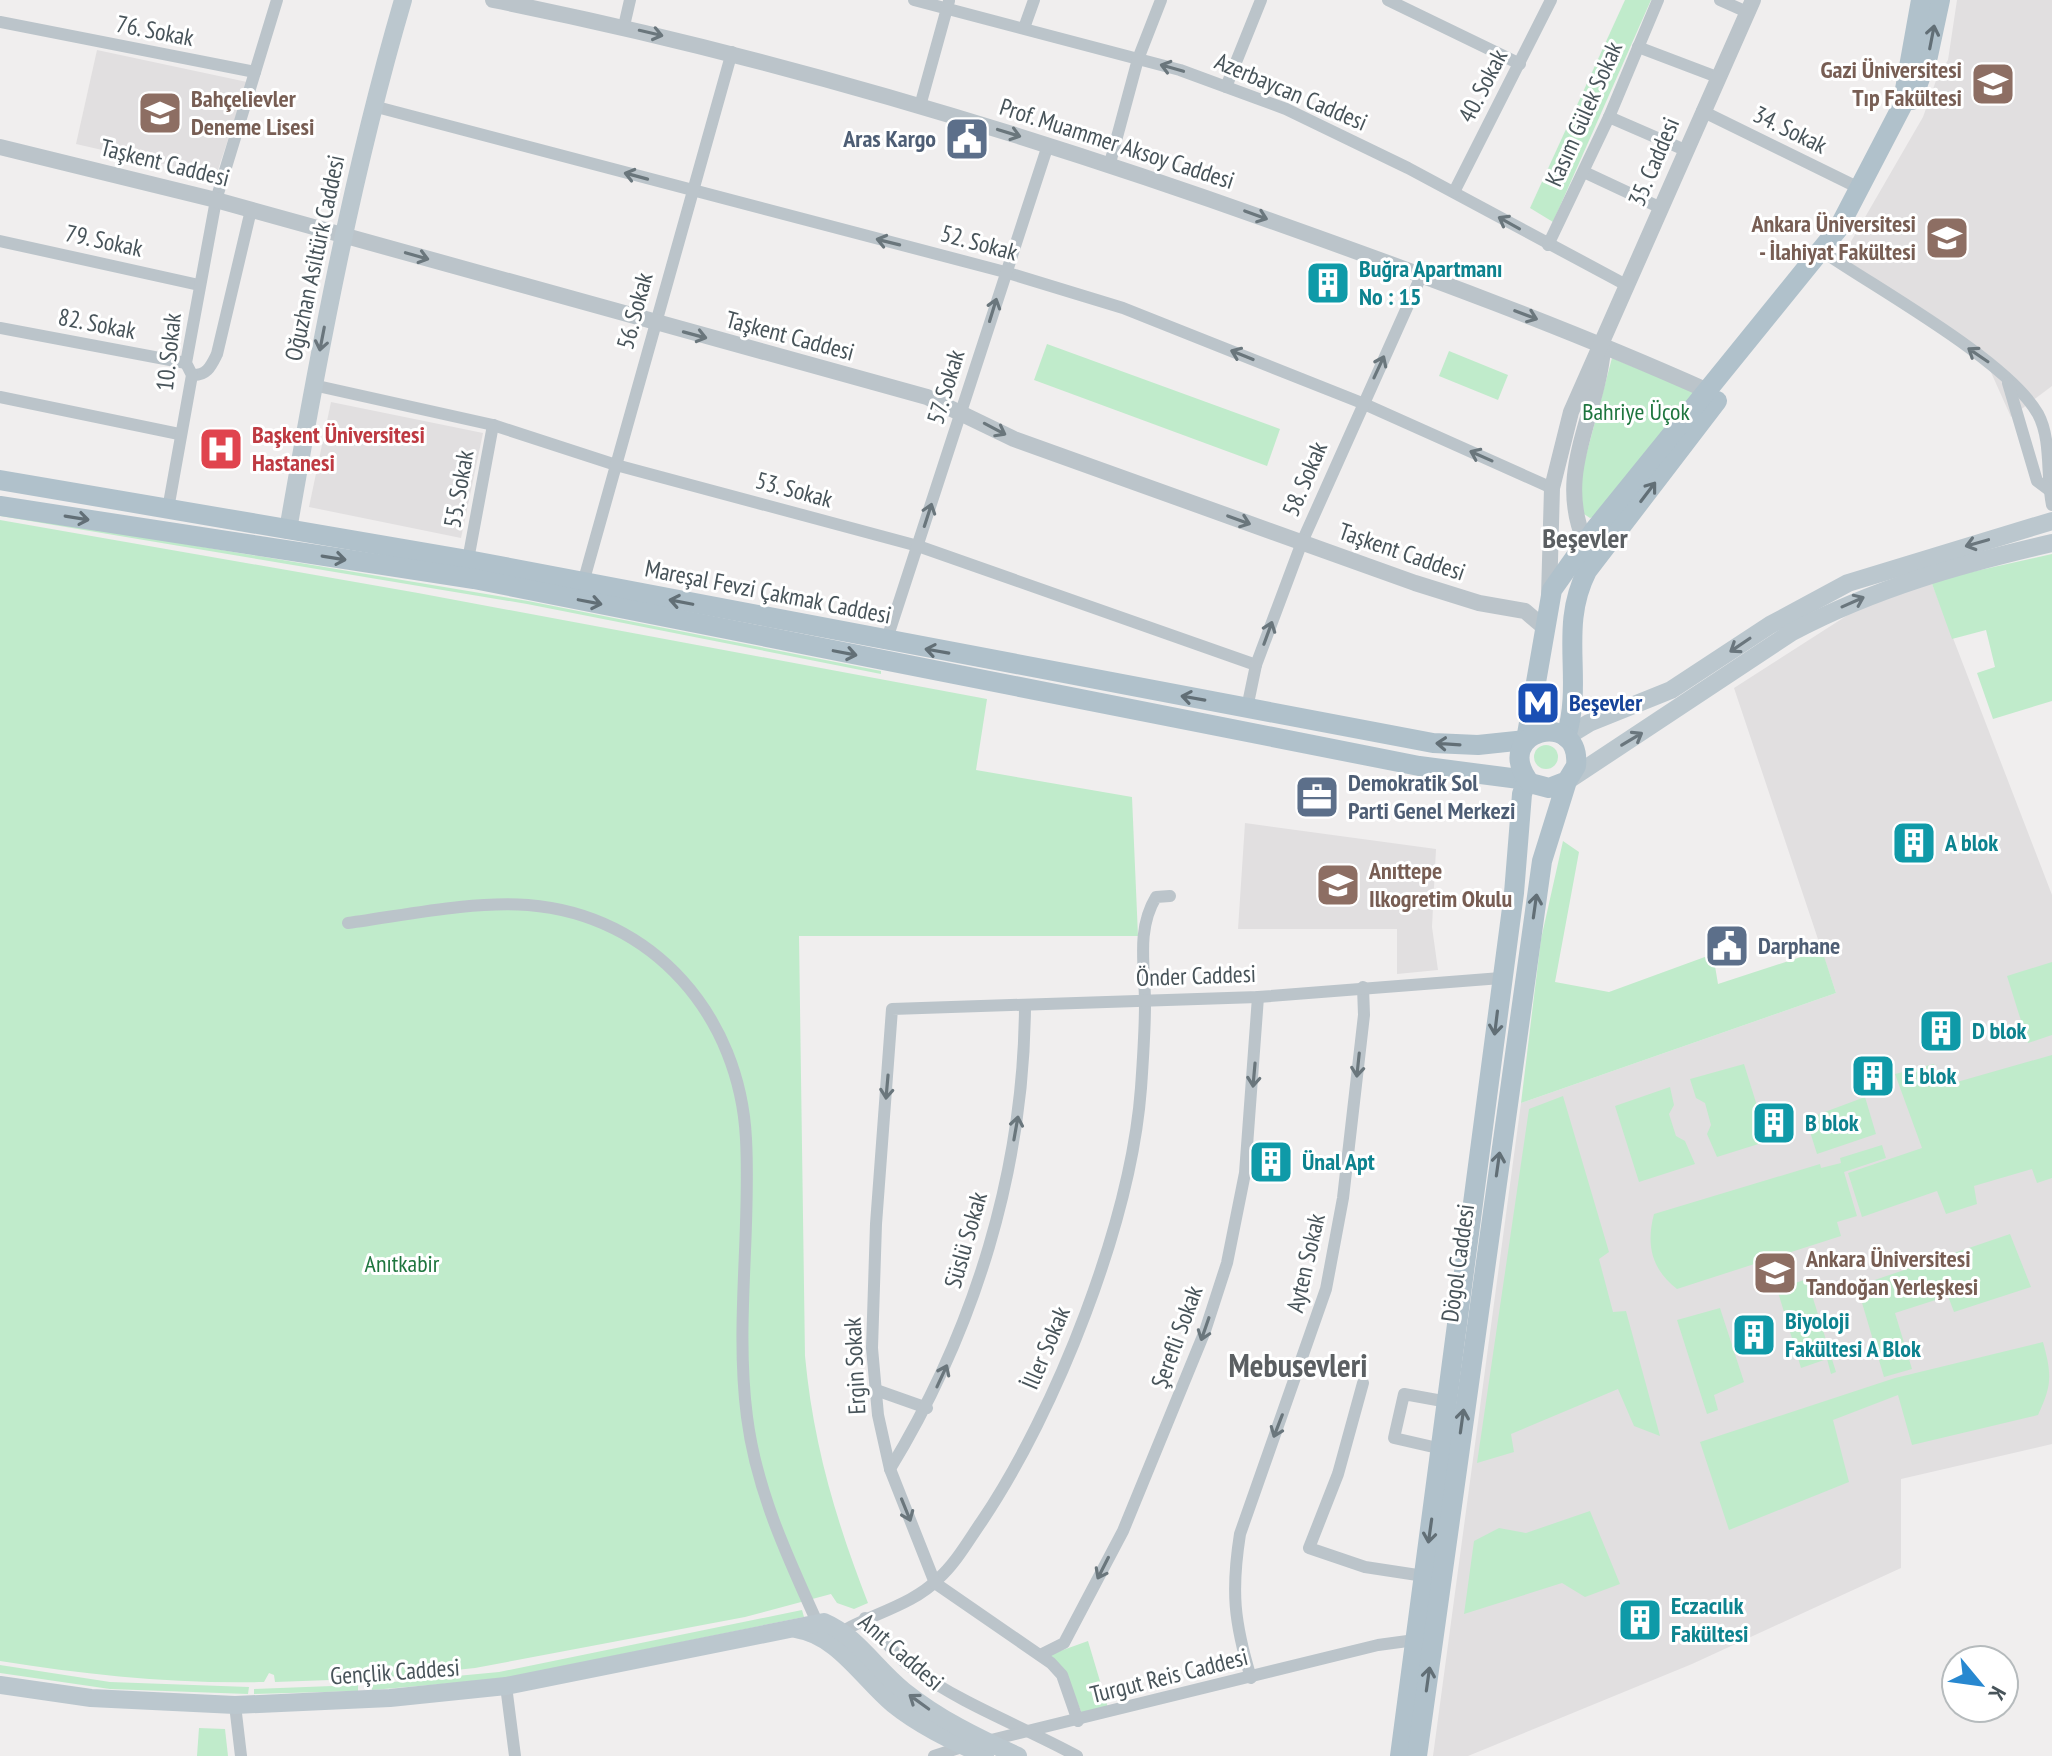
<svg xmlns="http://www.w3.org/2000/svg" width="2052" height="1756" font-family="'PT Sans Narrow',sans-serif">
<rect width="100%" height="100%" fill="#f0eeee"/>
<g fill="#e1dfe0">
<polygon points="1957,0 2052,0 2052,386 2011,417 1981,350 1842,257 1923,117 1938,75 1948,60"/>
<polygon points="97,50 247,82 216,176 76,144"/>
<polygon points="331,402 483,433 461,538 309,507"/>
<polygon points="1931,581 2052,895 2052,1444 1901,1479 1901,1568 1692,1664 1468,1756 1433,1756 1521,1103 1836,993 1734,688 1865,604"/>
<polygon points="1245,823 1436,849 1432,927 1438,970 1397,974 1397,929 1238,929"/>
</g>
<g fill="#c0ebcb">
<polygon points="1625,0 1651,0 1553,222 1530,208"/>
<polygon points="1047,344 1280,429 1267,466 1034,380"/>
<polygon points="1449,351 1508,375 1498,400 1439,376"/>
<polygon points="1612,358 1697,393 1602,514 1590,518 1581,512 1579,482"/>
<polygon points="0,513 528,601 881,671 881,674 527,604 0,516"/>
<path d="M0,520l418,73 569,106 -11,71 156,27 6,139h-339l6,420c8,87 31,165 63,247l-14,6 -17,-6 -6,-9 -86,23 -270,51 -96,10 -8,1 -1,-4 -11,1 -1,3 -83,3 -1,-7 -5,-2 -5,9c-88,2 -177,-7 -264,-21z"/>
<polygon points="2052,554 2052,701 1993,719 1977,673 1995,667 1986,630 1952,639 1931,581"/>
<circle cx="1546" cy="757" r="12"/>
<polygon points="1563,841 1579,852 1555,982 1609,992 1713,954 1718,984 1822,950 1836,993 1521,1103 1541,939"/>
<polygon points="2052,962 2052,1035 2028,1043 2007,976"/>
<polygon points="2052,1055 2052,1178 2037,1183 2032,1169 1974,1186 1977,1204 1946,1214 1937,1191 1862,1217 1848,1173 1922,1148 1895,1074 1934,1064 1943,1086"/>
<polygon points="1744,1064 1768,1141 1717,1157 1707,1134 1711,1125 1705,1103 1696,1098 1690,1079"/>
<polygon points="1670,1087 1674,1105 1669,1114 1676,1136 1685,1141 1695,1164 1639,1182 1615,1106"/>
<polygon points="1563,1096 1609,1252 1599,1259 1613,1312 1626,1311 1660,1436 1634,1426 1618,1389 1511,1434 1514,1452 1477,1463 1529,1109"/>
<polygon points="1865,1097 1876,1134 1817,1154 1806,1119"/>
<path d="M1882,1145l4,13 -42,14 13,44 -20,6 4,14 -164,53c-26,-20 -31,-45 -23,-75l166,-50 1,4 20,-5 -1,-5z"/>
<polygon points="2010,1234 2031,1287 1954,1312 1948,1296 1895,1313 1912,1369 1884,1377 1857,1286"/>
<polygon points="1807,1279 1836,1372 1831,1374 1827,1359 1801,1368 1777,1289"/>
<polygon points="1720,1308 1744,1382 1714,1395 1718,1410 1707,1414 1677,1320"/>
<path d="M2043,1342c9,33 9,43 -5,73l-126,30 -14,-50 -65,25 16,62 -120,48 -29,-88 195,-64z"/>
<polygon points="1590,1511 1620,1584 1585,1597 1562,1583 1464,1614 1474,1541 1499,1528 1526,1533"/>
<polygon points="802,1610 804,1617 501,1679 372,1690 372,1684 499,1672"/>
<polygon points="1088,1641 1108,1708 1082,1714 1065,1671 1049,1655"/>
<polygon points="0,1665 110,1682 249,1687 248,1694 110,1689 0,1673"/>
<polygon points="358,1685 358,1691 254,1694 254,1689"/>
<polygon points="199,1728 225,1729 228,1756 197,1756"/>
</g>
<g fill="none" stroke-linecap="round" stroke-linejoin="round">
<g stroke="#bbc4ca" stroke-width="12">
<polyline points="914,0 1180,70 1286,109 1408,168 1628,286"/>
<polyline points="1388,0 1520,64"/>
<polyline points="1720,0 1747,12"/>
<polyline points="0,22 255,72"/>
<polyline points="624,26 630,0"/>
<polyline points="1024,28 1034,0"/>
<polyline points="1638,47 1717,77"/>
<polyline points="1226,87 1261,0"/>
<polyline points="373,106 1005,272 1123,308 1362,403 1552,488"/>
<polyline points="920,106 949,1"/>
<polyline points="1702,111 1859,188"/>
<polyline points="1609,117 1685,150"/>
<polyline points="1110,163 1138,59 1161,0"/>
<polyline points="1584,172 1661,208"/>
<polyline points="1454,192 1551,0"/>
<polyline points="0,241 199,285"/>
<polyline points="1548,245 1609,117 1658,0"/>
<path d="M1828,255c53,36 181,107 210,159 14,26 8,63 14,91"/>
<polyline points="0,328 186,363"/>
<path d="M192,375c15,1 19,-9 25,-21l34,-144"/>
<polyline points="2008,383 2037,481 2049,490"/>
<polyline points="313,385 493,425 616,465 918,546 1256,665"/>
<polyline points="0,397 179,434"/>
<polyline points="168,509 192,375 186,363 216,200 277,0"/>
<polyline points="468,560 493,425"/>
<polyline points="583,583 732,52"/>
<polyline points="886,642 1048,145"/>
<polyline points="1247,708 1256,665 1302,542 1422,274"/>
<path d="M348,923c59,-8 121,-22 180,-18 126,10 212,112 218,234 5,92 -11,186 1,278 9,72 40,139 70,205"/>
<polyline points="1363,1383 1338,1474 1309,1548 1365,1567 1424,1576"/>
<polyline points="876,1390 927,1408"/>
<polyline points="1442,1449 1394,1438 1404,1394 1448,1402"/>
<path d="M890,1469c85,-140 134,-299 135,-463"/>
<path d="M865,1618c15,16 29,37 47,50 51,37 110,58 165,88"/>
<path d="M843,1631c29,-17 71,-27 95,-52 18,-16 30,-38 44,-58 74,-110 149,-299 159,-433 2,-28 4,-57 4,-85 0,-36 -9,-73 11,-106l14,-1"/>
<polyline points="1040,1655 1064,1643 1123,1531 1205,1331 1227,1263 1245,1173 1258,997"/>
<path d="M1251,1678c-17,-56 -20,-87 -11,-144l86,-245 17,-91 21,-183 -1,-28"/>
<polyline points="506,1686 515,1756"/>
<polyline points="235,1705 241,1756"/>
<polyline points="1078,1721 1062,1675 1051,1663 935,1583 890,1469 878,1415 872,1348 876,1224 892,1009 1258,997 1501,978"/>
<polyline points="987,1741 1378,1645 1415,1640"/>
<polyline points="934,1756 965,1746"/>
</g>
<g stroke="#bbc4ca" stroke-width="16">
<path d="M493,0c267,53 527,131 784,223 146,52 290,105 431,168"/>
<polyline points="0,147 216,200 927,397 1014,439 1415,583 1479,603 1525,611 1546,629"/>
<path d="M1585,542c-30,-69 11,-122 18,-192"/>
<polyline points="1549,597 1552,488 1571,412 1753,0"/>
</g>
<g stroke="#bbc7ce" stroke-width="18">
<path d="M288,530c31,-179 64,-356 115,-530"/>
<polyline points="1566,737 1589,723 1671,690 1770,625 1848,583 2052,521"/>
<path d="M1567,781l225,-149c83,-44 169,-68 260,-89"/>
<path d="M796,1629c41,6 67,50 97,75 27,22 60,37 92,52"/>
<path d="M0,1685l91,13 144,7 155,-7 116,-12 318,-64c33,14 52,47 80,69 35,28 74,47 114,65"/>
</g>
<g stroke="#b0c1cb" stroke-width="20">
<polyline points="1912,100 1928,56 1940,0"/>
<polyline points="0,480 468,560 1433,743 1478,745 1526,740"/>
<polyline points="0,506 474,579 1419,766 1527,780"/>
<path d="M1566,737c18,-58 -8,-109 21,-166l130,-170"/>
<polyline points="1526,740 1552,590 1595,529 1838,229 1902,106 1921,0"/>
<polyline points="1400,1756 1514,893 1522,794 1527,780"/>
<path d="M1417,1756l125,-895 25,-80 9,-15c6,-58 -87,-36 -46,17l19,5 18,-7"/>
</g>
</g>
<defs><path id="oneway-shaft" d="M-6 0H5M1.5-3L5.5 0L1.5 3" fill="none" stroke-width="1.6" stroke-linecap="round" stroke-linejoin="round" transform="scale(2)"/></defs>
<g stroke="#6a767c">
<use href="#oneway-shaft" transform="translate(651 33) rotate(13)"/>
<use href="#oneway-shaft" transform="translate(1172 68) rotate(-164)"/>
<use href="#oneway-shaft" transform="translate(1009 133) rotate(17)"/>
<use href="#oneway-shaft" transform="translate(636 176) rotate(-165)"/>
<use href="#oneway-shaft" transform="translate(1256 215) rotate(20)"/>
<use href="#oneway-shaft" transform="translate(1509 223) rotate(-151)"/>
<use href="#oneway-shaft" transform="translate(888 242) rotate(-166)"/>
<use href="#oneway-shaft" transform="translate(417 256) rotate(16)"/>
<use href="#oneway-shaft" transform="translate(993 310) rotate(-73)"/>
<use href="#oneway-shaft" transform="translate(1526 315) rotate(21)"/>
<use href="#oneway-shaft" transform="translate(695 335) rotate(15)"/>
<use href="#oneway-shaft" transform="translate(1242 355) rotate(-158)"/>
<use href="#oneway-shaft" transform="translate(1978 355) rotate(-146)"/>
<use href="#oneway-shaft" transform="translate(1379 367) rotate(-65)"/>
<use href="#oneway-shaft" transform="translate(995 429) rotate(28)"/>
<use href="#oneway-shaft" transform="translate(1481 456) rotate(-156)"/>
<use href="#oneway-shaft" transform="translate(928 515) rotate(-72)"/>
<use href="#oneway-shaft" transform="translate(1239 520) rotate(20)"/>
<use href="#oneway-shaft" transform="translate(1268 633) rotate(-70)"/>
<use href="#oneway-shaft" transform="translate(1358 1065) rotate(96)"/>
<use href="#oneway-shaft" transform="translate(1254 1075) rotate(95)"/>
<use href="#oneway-shaft" transform="translate(887 1087) rotate(95)"/>
<use href="#oneway-shaft" transform="translate(1016 1128) rotate(-80)"/>
<use href="#oneway-shaft" transform="translate(1205 1329) rotate(109)"/>
<use href="#oneway-shaft" transform="translate(942 1376) rotate(-65)"/>
<use href="#oneway-shaft" transform="translate(1278 1426) rotate(111)"/>
<use href="#oneway-shaft" transform="translate(906 1510) rotate(68)"/>
<use href="#oneway-shaft" transform="translate(1103 1568) rotate(117)"/>
</g>
<g stroke="#626f76">
<use href="#oneway-shaft" transform="translate(1932 37) rotate(-79)"/>
<use href="#oneway-shaft" transform="translate(1648 492) rotate(-53)"/>
<use href="#oneway-shaft" transform="translate(77 518) rotate(9)"/>
<use href="#oneway-shaft" transform="translate(334 558) rotate(9)"/>
<use href="#oneway-shaft" transform="translate(590 602) rotate(11)"/>
<use href="#oneway-shaft" transform="translate(681 602) rotate(-169)"/>
<use href="#oneway-shaft" transform="translate(937 651) rotate(-170)"/>
<use href="#oneway-shaft" transform="translate(845 653) rotate(11)"/>
<use href="#oneway-shaft" transform="translate(1193 698) rotate(-170)"/>
<use href="#oneway-shaft" transform="translate(1448 744) rotate(-176)"/>
<use href="#oneway-shaft" transform="translate(1535 906) rotate(-82)"/>
<use href="#oneway-shaft" transform="translate(1496 1023) rotate(97)"/>
<use href="#oneway-shaft" transform="translate(1498 1164) rotate(-82)"/>
<use href="#oneway-shaft" transform="translate(1462 1421) rotate(-82)"/>
<use href="#oneway-shaft" transform="translate(1430 1531) rotate(98)"/>
<use href="#oneway-shaft" transform="translate(1428 1679) rotate(-82)"/>
</g>
<g stroke="#6a767d">
<use href="#oneway-shaft" transform="translate(322 339) rotate(101)"/>
<use href="#oneway-shaft" transform="translate(1977 543) rotate(164)"/>
<use href="#oneway-shaft" transform="translate(1853 602) rotate(-24)"/>
<use href="#oneway-shaft" transform="translate(1740 645) rotate(146)"/>
<use href="#oneway-shaft" transform="translate(1632 739) rotate(-31)"/>
<use href="#oneway-shaft" transform="translate(919 1702) rotate(-144)"/>
</g>
<defs>
<g id="university-square" transform="scale(2.3)"><rect x="-9" y="-9" width="18" height="18" rx="4" fill="#8d6e63" stroke="#fff"/><path d="M0-5L7-2L0 1L-7-2ZM-4 1L0 2.5L4 1V4Q0 6-4 4Z" fill="#fff"/></g>
<g id="school-square" transform="scale(2.3)"><rect x="-9" y="-9" width="18" height="18" rx="4" fill="#8d6e63" stroke="#fff"/><path d="M0-5L7-2L0 1L-7-2ZM-4 1L0 2.5L4 1V4Q0 6-4 4Z" fill="#fff"/></g>
<g id="civic-square" transform="scale(2.3)"><rect x="-9" y="-9" width="18" height="18" rx="4" fill="#5c6f8a" stroke="#fff"/><path d="M-.6-6.5H3V-4.5H.6V-3L4-1V1h2V6H-6V1h2V-1L-.6-3ZM-1.2 2.5V6h2.4V2.5Z" fill="#fff"/></g>
<g id="building-square" transform="scale(2.3)"><rect x="-9" y="-9" width="18" height="18" rx="4" fill="#0f9aa8" stroke="#fff"/><path d="M-4-6H4V6H1V3H-1V6H-4ZM-2.5-4.3h1.7v1.8h-1.7ZM.8-4.3h1.7v1.8H.8ZM-2.5-1h1.7V.8h-1.7ZM.8-1h1.7V.8H.8Z" fill="#fff"/></g>
<g id="hospital-square" transform="scale(2.3)"><rect x="-9" y="-9" width="18" height="18" rx="4" fill="#e0444e" stroke="#fff"/><path d="M-5-5h3v3.5h4V-5h3V5h-3V1.5h-4V5h-3Z" fill="#fff"/></g>
<g id="metro-square" transform="scale(2.3)"><rect x="-9" y="-9" width="18" height="18" rx="4" fill="#1a4fb4" stroke="#fff"/><path d="M-5.5 5V-5H-3L0 0L3-5H5.5V5H3V-.5L0 4L-3-.5V5Z" fill="#fff"/></g>
<g id="office-square" transform="scale(2.3)"><rect x="-9" y="-9" width="18" height="18" rx="4" fill="#5c6f8a" stroke="#fff"/><path d="M-6-3h4V-5.5h4V-3h4V5H-6ZM-1-4.5V-3h2v-1.5ZM-6 0V1H6V0Z" fill="#fff"/></g>
</defs>
<g fill-rule="evenodd">
<use href="#university-square" x="1993" y="84"/>
<use href="#school-square" x="160" y="113"/>
<use href="#civic-square" x="967" y="139"/>
<use href="#university-square" x="1947" y="238"/>
<use href="#building-square" x="1328" y="283"/>
<use href="#hospital-square" x="221" y="449"/>
<use href="#metro-square" x="1538" y="703"/>
<use href="#office-square" x="1317" y="797"/>
<use href="#building-square" x="1914" y="843"/>
<use href="#school-square" x="1338" y="885"/>
<use href="#civic-square" x="1727" y="946"/>
<use href="#building-square" x="1941" y="1031"/>
<use href="#building-square" x="1873" y="1076"/>
<use href="#building-square" x="1774" y="1123"/>
<use href="#building-square" x="1271" y="1162"/>
<use href="#university-square" x="1775" y="1273"/>
<use href="#building-square" x="1754" y="1335"/>
<use href="#building-square" x="1640" y="1620"/>
</g>
<g text-anchor="middle" stroke-width="6" stroke-linejoin="round" paint-order="stroke">
<g font-size="24" fill="#48545a" stroke="#fff">
<text transform="translate(155 31) rotate(11)" y="8">76. Sokak</text>
<text transform="translate(1483 86) rotate(-63)" y="8">40. Sokak</text>
<text transform="translate(1291 92) rotate(23)" y="8">Azerbaycan Caddesi</text>
<text transform="translate(1584 114) rotate(-66)" y="8">Kasım Gülek Sokak</text>
<text transform="translate(1790 130) rotate(26)" y="8">34. Sokak</text>
<text transform="translate(1117 144) rotate(18)" y="8">Prof. Muammer Aksoy Caddesi</text>
<text transform="translate(1654 162) rotate(-67)" y="8">35. Caddesi</text>
<text transform="translate(165 163) rotate(14)" y="8">Taşkent Caddesi</text>
<text transform="translate(104 241) rotate(12)" y="8">79. Sokak</text>
<text transform="translate(979 243) rotate(15)" y="8">52. Sokak</text>
<text transform="translate(315 258) rotate(-78)" y="8">Oğuzhan Asiltürk Caddesi</text>
<text transform="translate(635 311) rotate(-75)" y="8">56. Sokak</text>
<text transform="translate(97 324) rotate(11)" y="8">82. Sokak</text>
<text transform="translate(790 336) rotate(15)" y="8">Taşkent Caddesi</text>
<text transform="translate(169 352) rotate(-84)" y="8">10. Sokak</text>
<text transform="translate(946 387) rotate(-73)" y="8">57. Sokak</text>
<text transform="translate(1305 479) rotate(-67)" y="8">58. Sokak</text>
<text transform="translate(459 489) rotate(-80)" y="8">55. Sokak</text>
<text transform="translate(794 490) rotate(15)" y="8">53. Sokak</text>
<text transform="translate(1402 552) rotate(19)" y="8">Taşkent Caddesi</text>
<text transform="translate(768 592) rotate(11)" y="8">Mareşal Fevzi Çakmak Caddesi</text>
<text transform="translate(1196 976) rotate(-2)" y="8">Önder Caddesi</text>
<text transform="translate(966 1240) rotate(-74)" y="8">Süslü Sokak</text>
<text transform="translate(1306 1263) rotate(-77)" y="8">Ayten Sokak</text>
<text transform="translate(1458 1263) rotate(-82)" y="8">Dögol Caddesi</text>
<text transform="translate(1177 1337) rotate(-70)" y="8">Şerefli Sokak</text>
<text transform="translate(1046 1348) rotate(-67)" y="8">İller Sokak</text>
<text transform="translate(855 1366) rotate(-93)" y="8">Ergin Sokak</text>
<text transform="translate(901 1652) rotate(41)" y="8">Anıt Caddesi</text>
<text transform="translate(395 1672) rotate(-4)" y="8">Gençlik Caddesi</text>
<text transform="translate(1169 1676) rotate(-14)" y="8">Turgut Reis Caddesi</text>
</g>
<g font-size="24" font-weight="bold" fill="#785e54" stroke="#fff" text-anchor="start">
<text x="1962" y="78" text-anchor="end">Gazi Üniversitesi<tspan x="1962" dy="28">Tıp Fakültesi</tspan></text>
<text x="191" y="107">Bahçelievler<tspan x="191" dy="28">Deneme Lisesi</tspan></text>
<text x="1916" y="232" text-anchor="end">Ankara Üniversitesi<tspan x="1916" dy="28">- İlahiyat Fakültesi</tspan></text>
<text x="1369" y="879">Anıttepe<tspan x="1369" dy="28">Ilkogretim Okulu</tspan></text>
<text x="1806" y="1267">Ankara Üniversitesi<tspan x="1806" dy="28">Tandoğan Yerleşkesi</tspan></text>
</g>
<g font-size="24" font-weight="bold" fill="#4e5e75" stroke="#fff" text-anchor="start">
<text x="936" y="147" text-anchor="end">Aras Kargo</text>
<text x="1348" y="791">Demokratik Sol<tspan x="1348" dy="28">Parti Genel Merkezi</tspan></text>
<text x="1758" y="954">Darphane</text>
</g>
<g font-size="24" font-weight="bold" fill="#0d838f" stroke="#fff" text-anchor="start">
<text x="1359" y="277">Buğra Apartmanı<tspan x="1359" dy="28">No : 15</tspan></text>
<text x="1945" y="851">A blok</text>
<text x="1972" y="1039">D blok</text>
<text x="1904" y="1084">E blok</text>
<text x="1805" y="1131">B blok</text>
<text x="1302" y="1170">Ünal Apt</text>
<text x="1785" y="1329">Biyoloji<tspan x="1785" dy="28">Fakültesi A Blok</tspan></text>
<text x="1671" y="1614">Eczacılık<tspan x="1671" dy="28">Fakültesi</tspan></text>
</g>
<g font-size="24" fill="#1e753e" stroke="#fff">
<text x="1636" y="420">Bahriye Üçok</text>
<text x="402" y="1272">Anıtkabir</text>
</g>
<g font-size="24" font-weight="bold" fill="#be3a42" stroke="#fff" text-anchor="start">
<text x="252" y="443">Başkent Üniversitesi<tspan x="252" dy="28">Hastanesi</tspan></text>
</g>
<g font-size="24" font-weight="bold" fill="#164399" stroke="#fff" text-anchor="start">
<text x="1569" y="711">Beşevler</text>
</g>
<g font-size="28" font-weight="bold" fill="#5b5f62" stroke="#fff">
<text x="1585" y="548">Beşevler</text>
</g>
<g font-size="32" font-weight="bold" fill="#5b5f62" stroke="#fff">
<text x="1298" y="1377">Mebusevleri</text>
</g>
</g>
<g transform="translate(1980 1684) rotate(119)"><circle r="38" fill="#ffffff" stroke="#b6bbbd" stroke-width="2"/>
<path d="M0-6L14 30L0 20L-14 30Z" fill="#2888d0"/>
<text y="-12" font-size="22" font-weight="bold" text-anchor="middle" fill="#48545a">K</text>
</g>
</svg>
